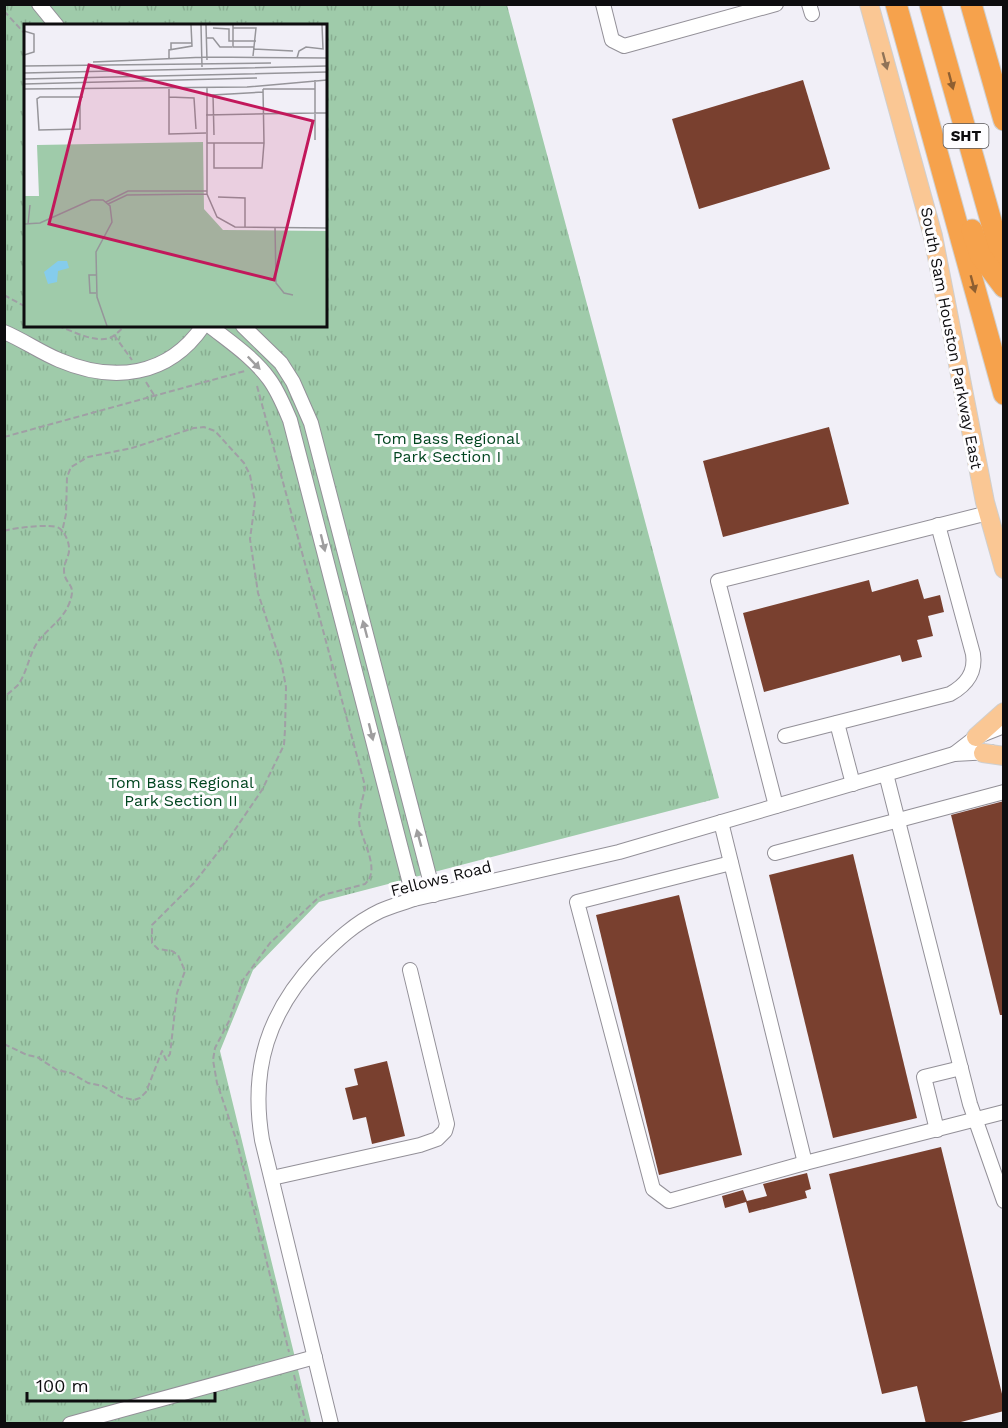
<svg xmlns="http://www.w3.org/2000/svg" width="1008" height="1428" font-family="'Work Sans',sans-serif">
<defs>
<pattern id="park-tufts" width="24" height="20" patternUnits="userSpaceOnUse" patternTransform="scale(1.5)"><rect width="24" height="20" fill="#9fcbaa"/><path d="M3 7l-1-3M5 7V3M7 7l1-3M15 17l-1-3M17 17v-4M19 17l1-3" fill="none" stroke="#88ad91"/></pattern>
</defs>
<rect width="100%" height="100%" fill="#f1eff7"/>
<path fill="url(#park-tufts)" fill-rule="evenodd" d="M5,5h502l212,793 -400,104 -66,68 -33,81 91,372 -306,1zM26,26h300v300h-300z"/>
<g fill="#79402f">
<polygon points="803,80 830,169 699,209 672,119"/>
<polygon points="829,427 849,504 723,537 703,461"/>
<polygon points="918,579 924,599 940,595 944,612 928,616 933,636 917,640 922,657 902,662 900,655 764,692 743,613 869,580 872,592"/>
<polygon points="1004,801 1004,1015 1000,1015 951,815"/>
<polygon points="853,854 917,1118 833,1138 769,875"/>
<polygon points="679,895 742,1155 659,1175 596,915"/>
<polygon points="387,1061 405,1136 372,1144 366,1117 353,1120 345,1088 358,1085 354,1069"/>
<polygon points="941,1147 1004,1402 1004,1411 953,1424 926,1424 917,1386 882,1394 829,1174"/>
<polygon points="807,1173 811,1189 805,1191 807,1198 749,1213 746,1202 725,1208 722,1196 743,1190 747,1201 767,1196 763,1184"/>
</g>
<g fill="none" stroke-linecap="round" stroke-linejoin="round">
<g stroke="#939098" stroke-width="16">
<g id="minor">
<polyline points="39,4 57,26"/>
<polyline points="603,4 612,40 624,46 776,4"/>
<polyline points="809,4 812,14"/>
<path d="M210,326c20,16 43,31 59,53 9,12 15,27 21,41l124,479"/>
<polyline points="243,326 281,363 293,382 311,423 434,895"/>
<path d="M4,332c19,8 36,20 55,28 54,23 109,17 144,-34"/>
<polyline points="837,723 853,784"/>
<path d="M785,736l165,-42c16,-9 26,-21 23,-40l-35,-129"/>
<polyline points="954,754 976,737 1004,726"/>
<polyline points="886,774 970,1104 1004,1201"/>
<polyline points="776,806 718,581 988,513"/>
<polyline points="721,822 805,1163 1004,1112"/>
<polyline points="775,853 1004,792"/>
<polyline points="731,863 577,902 653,1189 669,1201 805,1163"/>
<polyline points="937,1130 924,1077 961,1068"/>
<polyline points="272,1178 420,1145 437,1139 445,1131 447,1124 410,970"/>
<polyline points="70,1424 315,1357"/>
<path d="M331,1424l-69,-284c-12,-72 6,-128 56,-181 19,-19 37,-36 62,-48 11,-5 23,-8 34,-12l205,-47 335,-98 37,-2"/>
</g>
</g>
<g stroke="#cfcfcf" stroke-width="20">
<g id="major">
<polyline points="869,4 933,236 985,502 1004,569"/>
<polyline points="976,737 1004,712"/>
<polyline points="983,753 1004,756"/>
</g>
</g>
<g stroke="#cfcfcf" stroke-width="23">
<g id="highway">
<polyline points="896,4 1004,394"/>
<polyline points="930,4 1004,267"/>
<polyline points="971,4 1004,120"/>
<polyline points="972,230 980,255 1004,287"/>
</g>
</g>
<g stroke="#a09fa5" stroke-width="2" stroke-dasharray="6 3" stroke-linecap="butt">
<polyline points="4,11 26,35"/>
<polyline points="4,295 26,307"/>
<path d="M58,326c15,5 36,17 52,12 6,-3 10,-8 15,-12"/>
<polyline points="114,335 132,360"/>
<polyline points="146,382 154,395"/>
<path d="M257,386l107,396 1,6c-2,10 -6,22 -6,33 1,18 23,48 6,63l-42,11 -6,4 -47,44 -27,37 -14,41 -14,27 -2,12 4,23 20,59 52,210"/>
<polyline points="4,437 245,371"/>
<path d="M4,531c9,-3 48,-8 55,-3 6,4 10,14 10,20 1,8 -5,13 -5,22 0,16 14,12 5,34 -6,15 -19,23 -29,35 -11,13 -12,32 -22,46 -4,4 -9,8 -14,12"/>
<polyline points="4,1044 27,1055 37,1057 57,1070 71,1073 88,1083 103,1086 121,1097 134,1100 140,1098 146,1092 162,1051 166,1060 170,1054 177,993 185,971 178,955 172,951 158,949 152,943 152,925 194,883 230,837 262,790 284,745 285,730 286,687 282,666 258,593 250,539 255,502 250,475 244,463 215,431 204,427 194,428 132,448 88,457 71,467 67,477 66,514 62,532"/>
<polyline points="294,1375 306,1424"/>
</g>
<use href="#minor" stroke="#fff" stroke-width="14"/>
<use href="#major" stroke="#fac794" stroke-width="18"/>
<use href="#highway" stroke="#f6a24c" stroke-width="21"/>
</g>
<defs><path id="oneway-solid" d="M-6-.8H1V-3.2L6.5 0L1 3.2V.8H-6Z" transform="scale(1.5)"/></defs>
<use fill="#907358" href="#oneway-solid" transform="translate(885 61) rotate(75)"/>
<g fill="#8e5f31">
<use href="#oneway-solid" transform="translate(951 81) rotate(75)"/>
<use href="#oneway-solid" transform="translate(973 284) rotate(75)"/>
</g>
<g fill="#9f9e9f">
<use href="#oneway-solid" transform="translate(254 363) rotate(46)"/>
<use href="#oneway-solid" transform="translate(323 543) rotate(76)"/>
<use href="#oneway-solid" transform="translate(365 629) rotate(-105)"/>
<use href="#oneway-solid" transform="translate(371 732) rotate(76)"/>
<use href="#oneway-solid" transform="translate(419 838) rotate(-105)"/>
</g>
<g text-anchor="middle" stroke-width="6" stroke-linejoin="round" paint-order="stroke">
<rect fill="#fefdff" stroke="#565557" stroke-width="1.5" x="943.5" y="124" width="45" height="24" rx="4.5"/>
<g font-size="15" font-weight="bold" fill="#0e0d0f">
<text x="966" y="141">SHT</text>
</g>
<g font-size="16" fill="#0e0d0f" stroke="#fefdff">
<text transform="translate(952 338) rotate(79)" y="6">South Sam Houston Parkway East</text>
<text transform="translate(441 878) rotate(-14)" y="6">Fellows Road</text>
</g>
<g font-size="16" fill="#00451f" stroke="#fefdff">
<text x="447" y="444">Tom Bass Regional<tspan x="447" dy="18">Park Section I</tspan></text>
<text x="181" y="788">Tom Bass Regional<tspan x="181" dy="18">Park Section II</tspan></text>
</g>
</g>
<g transform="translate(24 24)">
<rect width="303" height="303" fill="#f1eff7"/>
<path d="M179,118l1,67 19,21 104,1v95h-303v-130h15l-2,-51z" fill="#9fcbaa"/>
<path d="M34,237h9l2,7 -11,3 -1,11 -9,2 -4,-12z" fill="#85ccec"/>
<path fill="none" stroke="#96959a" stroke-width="1.5" d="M177,1l1,42M182,1l1,35M209,1v3h23l-3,28M189,4l16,1v12h27M209,4v19h21M0,7l10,3v18l-10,3M182,14h7l7,9h12M229,25l40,2M147,26v-7h21M145,34v-8l23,-4 -1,-21M273,34l2,-7 7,-4 17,2 -1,-24M69,38l114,-5 120,1M0,42l247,-3M0,49l303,-7M0,55l303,-7M0,60l233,-6M183,63v107l10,23 18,10 92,1M0,65l223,-2 80,-7M145,65v45l37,-1M239,65h52M56,73v32l-41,1 -2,-31 3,-2h43M145,73l25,1 2,31M182,91l109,-2v-33M190,111l-1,-40 50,-3M291,116v-27h12M183,119h57l-1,-54M190,119v25h48l2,-25M194,173l27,1v29M82,178l22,-11h79M84,180l19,-9 80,-1M0,200l16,-1 51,-23h12l7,6 2,16 -16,30 1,45 10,29M4,200l2,-19M251,203l1,56 8,10 9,2M72,269h-6l-1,-18h8"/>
<path fill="#c2185b" fill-opacity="0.15" stroke="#c2185b" stroke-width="3" d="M65,41l224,56 -39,159 -225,-56z"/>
<rect width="303" height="303" fill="none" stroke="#0e0d0f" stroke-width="3"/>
</g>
<rect width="1008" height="1428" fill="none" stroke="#0e0d0f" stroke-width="12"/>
<path d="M27 1392v9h188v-9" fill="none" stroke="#0e0d0f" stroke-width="3"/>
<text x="36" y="1392" font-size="18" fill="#0e0d0f" stroke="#fefdff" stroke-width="4.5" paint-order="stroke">100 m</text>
</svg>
